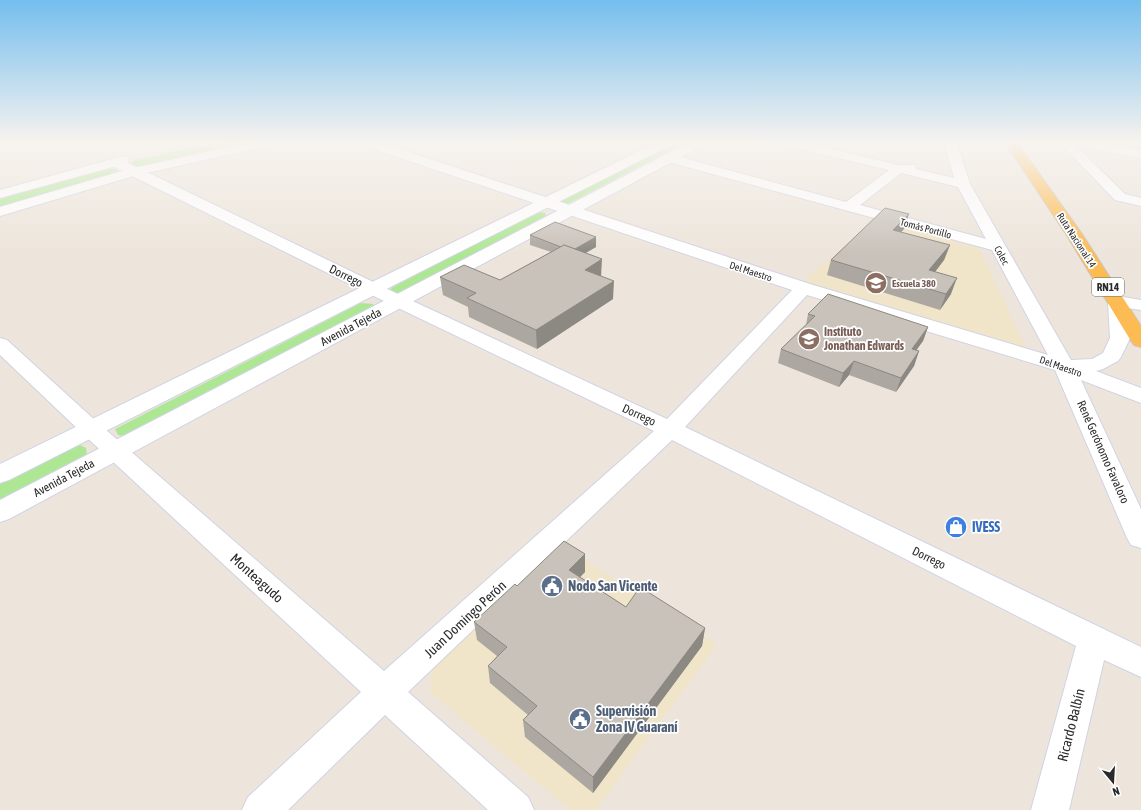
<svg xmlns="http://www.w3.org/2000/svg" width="1141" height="810" font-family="'Asap Condensed',sans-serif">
<rect width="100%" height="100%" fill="#ede5db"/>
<g fill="#f0e4c9">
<polygon points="878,218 977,244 1027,350 801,283"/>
<polygon points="559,543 717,645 596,810 570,810 430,692 432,668"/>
</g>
<g fill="#aee793">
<polygon points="224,141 262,141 143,168 130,166 131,163 134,160"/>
<polygon points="678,141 689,141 565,205 557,203"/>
<polygon points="108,169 115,169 119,173 0,210 0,198"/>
<polygon points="537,212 545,213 546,216 397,294 387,292 393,287"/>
<polygon points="361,303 373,304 375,307 127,436 118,435 115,429"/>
<polygon points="78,444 86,448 87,455 0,501 0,484 2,483"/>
</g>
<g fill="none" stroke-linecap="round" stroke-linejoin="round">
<g stroke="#d0d3e4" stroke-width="2">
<g id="minor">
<polygon points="188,141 207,141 208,143 206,146 202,147 190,144"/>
<path d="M357,141h18l435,143 238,71 -56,-105 -327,-89 -2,-3 2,-3 4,-1 177,48 43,-32 -109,-26 -2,-3h21l99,24h17l1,4 38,9 -10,-37h12l14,43 101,176 21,-1 11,-6 7,-15 -2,-35 3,-6 6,-1 24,4v10l-14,-2 3,30 -9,19 -3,4 -15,8 -7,2 45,17v15l-60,-23 60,129v39l-10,-3 -4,-7 -72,-168 -248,-75 -122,132 456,220v30l-37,-17 -35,150h-38l45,-164 -404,-206 -264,252 120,105 6,13h-46l-103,-95 -97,95h-46l6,-13 113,-105 -279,-259 -82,-78v-17l7,2 91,83 286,248 270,-240 -262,-126 -282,-140 -1,-3 1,-3h10l284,138 263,122 125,-129 -433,-146zM901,173l57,14 28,52 -126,-34z"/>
<polygon points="1058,141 1091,141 1141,150 1141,158 1075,145 1125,194 1141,198 1141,206 1115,200"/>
</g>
</g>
<g stroke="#d0d3e4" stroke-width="2">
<g id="secondary">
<polygon points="257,141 279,141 277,144 273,145 137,175 0,216 0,207 129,169"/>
<polygon points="660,141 675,141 673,144 9,480 0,483 0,464"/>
<polygon points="692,141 707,141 705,144 9,519 0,522 0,500"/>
<polygon points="123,156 127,157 129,160 127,163 0,198 0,190"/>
</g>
</g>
<g stroke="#c8c8c8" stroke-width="2">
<polygon id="trunk" points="1004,141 1016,141 1082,234 1141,326 1141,347 1134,345 1131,341 1066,234"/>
</g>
<use href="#minor" fill="#fff" fill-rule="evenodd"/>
<use href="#secondary" fill="#fff" fill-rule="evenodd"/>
<use href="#trunk" fill="#fcbc53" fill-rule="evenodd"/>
</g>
<g fill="#aca7a0">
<polygon points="904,229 901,232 950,245 944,260 935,272 951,294 940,310 827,275 831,260"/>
<polygon points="530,235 596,237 596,247 585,253 601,276 613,299 537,349 469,317 468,307 443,295 440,277 500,280 551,252 530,245"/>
<polygon points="808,314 928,327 923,341 916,350 919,351 914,366 896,392 849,375 839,387 778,363 781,349 806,325"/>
<polygon points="585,554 585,572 580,577 626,607 705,628 702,646 593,793 525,737 523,720 528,715 490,683 488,666 497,656 477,640 474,622 517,586"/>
</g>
<g fill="#8c8882">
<polygon points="909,214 904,229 889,245 893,230"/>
<polygon points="596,237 596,247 572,261 572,251"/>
<polygon points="950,245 944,260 924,286 929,270"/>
<polygon points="602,259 601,277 585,270"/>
<polygon points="957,278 951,294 940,310 946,294"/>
<polygon points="614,281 613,299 537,349 536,330"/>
<polygon points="928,327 923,341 907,363 912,349"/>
<polygon points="919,351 914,366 896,392 901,378"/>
<polygon points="854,361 849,375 839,387 843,373"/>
<polygon points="585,554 585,572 569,588 569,570"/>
<polygon points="705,628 702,646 593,793 593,777"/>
</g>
<g fill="#c8c2ba" stroke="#8c8882">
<polygon points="885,208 909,214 893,230 950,245 929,270 957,278 946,294 831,260"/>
<polygon points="555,222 596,237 575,249 564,245 561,247 530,235"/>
<polygon points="564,245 602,259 585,270 614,281 536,330 467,298 476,293 440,277 464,265 500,280"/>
<polygon points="828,294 928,327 912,349 919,351 901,378 854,361 843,373 781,349 815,316 808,314"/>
<polygon points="564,541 585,554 569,570 626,607 640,587 705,628 593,777 523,720 537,706 488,666 507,647 474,622 515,584 517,586"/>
</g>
<linearGradient id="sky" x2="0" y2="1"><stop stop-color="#74beee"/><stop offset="0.56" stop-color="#f7f3ef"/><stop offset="1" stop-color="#f7f3ef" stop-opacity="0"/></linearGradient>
<rect width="1141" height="254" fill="url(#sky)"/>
<defs>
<g id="school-disc" transform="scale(1.15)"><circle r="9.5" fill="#8d6e63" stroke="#fff"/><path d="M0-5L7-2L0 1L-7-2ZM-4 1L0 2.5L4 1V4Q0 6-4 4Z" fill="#fff"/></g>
<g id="shop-disc" transform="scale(1.15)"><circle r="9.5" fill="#3f7fe0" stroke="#fff"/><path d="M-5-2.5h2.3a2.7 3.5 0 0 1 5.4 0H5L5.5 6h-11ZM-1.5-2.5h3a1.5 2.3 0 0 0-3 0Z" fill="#fff"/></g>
<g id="civic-disc" transform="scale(1.15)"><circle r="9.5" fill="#5c6f8a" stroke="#fff"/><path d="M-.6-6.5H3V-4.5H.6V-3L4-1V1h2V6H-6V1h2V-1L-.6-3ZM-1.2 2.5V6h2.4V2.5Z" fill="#fff"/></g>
</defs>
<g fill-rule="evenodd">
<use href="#school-disc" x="876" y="283"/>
<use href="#school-disc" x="809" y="339"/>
<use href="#shop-disc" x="956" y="527"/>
<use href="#civic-disc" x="552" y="586"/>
<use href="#civic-disc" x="580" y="719"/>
</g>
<g text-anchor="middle" stroke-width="3.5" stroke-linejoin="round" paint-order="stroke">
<g font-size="10" fill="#2a2a2a" stroke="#fff">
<text transform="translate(926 228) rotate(15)" y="4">Tomás Portillo</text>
<text transform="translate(1077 240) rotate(57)" y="4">Ruta Nacional 14</text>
<text transform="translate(1002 255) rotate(61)" y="4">Colec</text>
<text transform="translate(751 271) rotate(18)" y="4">Del Maestro</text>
<text transform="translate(1061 366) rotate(19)" y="4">Del Maestro</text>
</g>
<g font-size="10" font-weight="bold" fill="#785e54" stroke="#fff" text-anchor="start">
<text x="892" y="287">Escuela 380</text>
</g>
<rect fill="#fff" stroke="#6a6a6a" stroke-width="1" x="1092" y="278" width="32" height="18" rx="3"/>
<g font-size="11" font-weight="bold" fill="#2a2a2a">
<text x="1108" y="291">RN14</text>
</g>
<g font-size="12" fill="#2a2a2a" stroke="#fff">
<text transform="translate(346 276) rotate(26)" y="4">Dorrego</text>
<text transform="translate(351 327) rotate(-28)" y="4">Avenida Tejeda</text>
<text transform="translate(639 415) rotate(25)" y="4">Dorrego</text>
<text transform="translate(1103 452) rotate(66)" y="4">René Gerónomo Favaloro</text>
<text transform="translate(64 478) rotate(-28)" y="4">Avenida Tejeda</text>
<text transform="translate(929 558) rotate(26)" y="4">Dorrego</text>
</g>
<g font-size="12" font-weight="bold" fill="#785e54" stroke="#fff" text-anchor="start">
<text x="824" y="336">Instituto<tspan x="824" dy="14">Jonathan Edwards</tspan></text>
</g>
<g font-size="14" font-weight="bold" fill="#366cbe" stroke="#fff" text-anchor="start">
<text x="972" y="532">IVESS</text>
</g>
<g font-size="14" fill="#2a2a2a" stroke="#fff">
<text transform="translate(257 578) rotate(42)" y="5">Monteagudo</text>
<text transform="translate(465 619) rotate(-43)" y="5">Juan Domingo Perón</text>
<text transform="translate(1071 725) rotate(-76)" y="5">Ricardo Balbín</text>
</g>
<g font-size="14" font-weight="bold" fill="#4e5e75" stroke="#fff" text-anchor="start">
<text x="568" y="591">Nodo San Vicente</text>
<text x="596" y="716">Supervisión<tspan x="596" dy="16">Zona IV Guaraní</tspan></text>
</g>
</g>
<g transform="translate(1113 782) rotate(162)" stroke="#ffffff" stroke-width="3" paint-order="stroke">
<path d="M0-3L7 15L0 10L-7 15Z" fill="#2a2a2a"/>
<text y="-6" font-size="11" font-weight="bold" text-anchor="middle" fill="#2a2a2a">N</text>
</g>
</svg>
